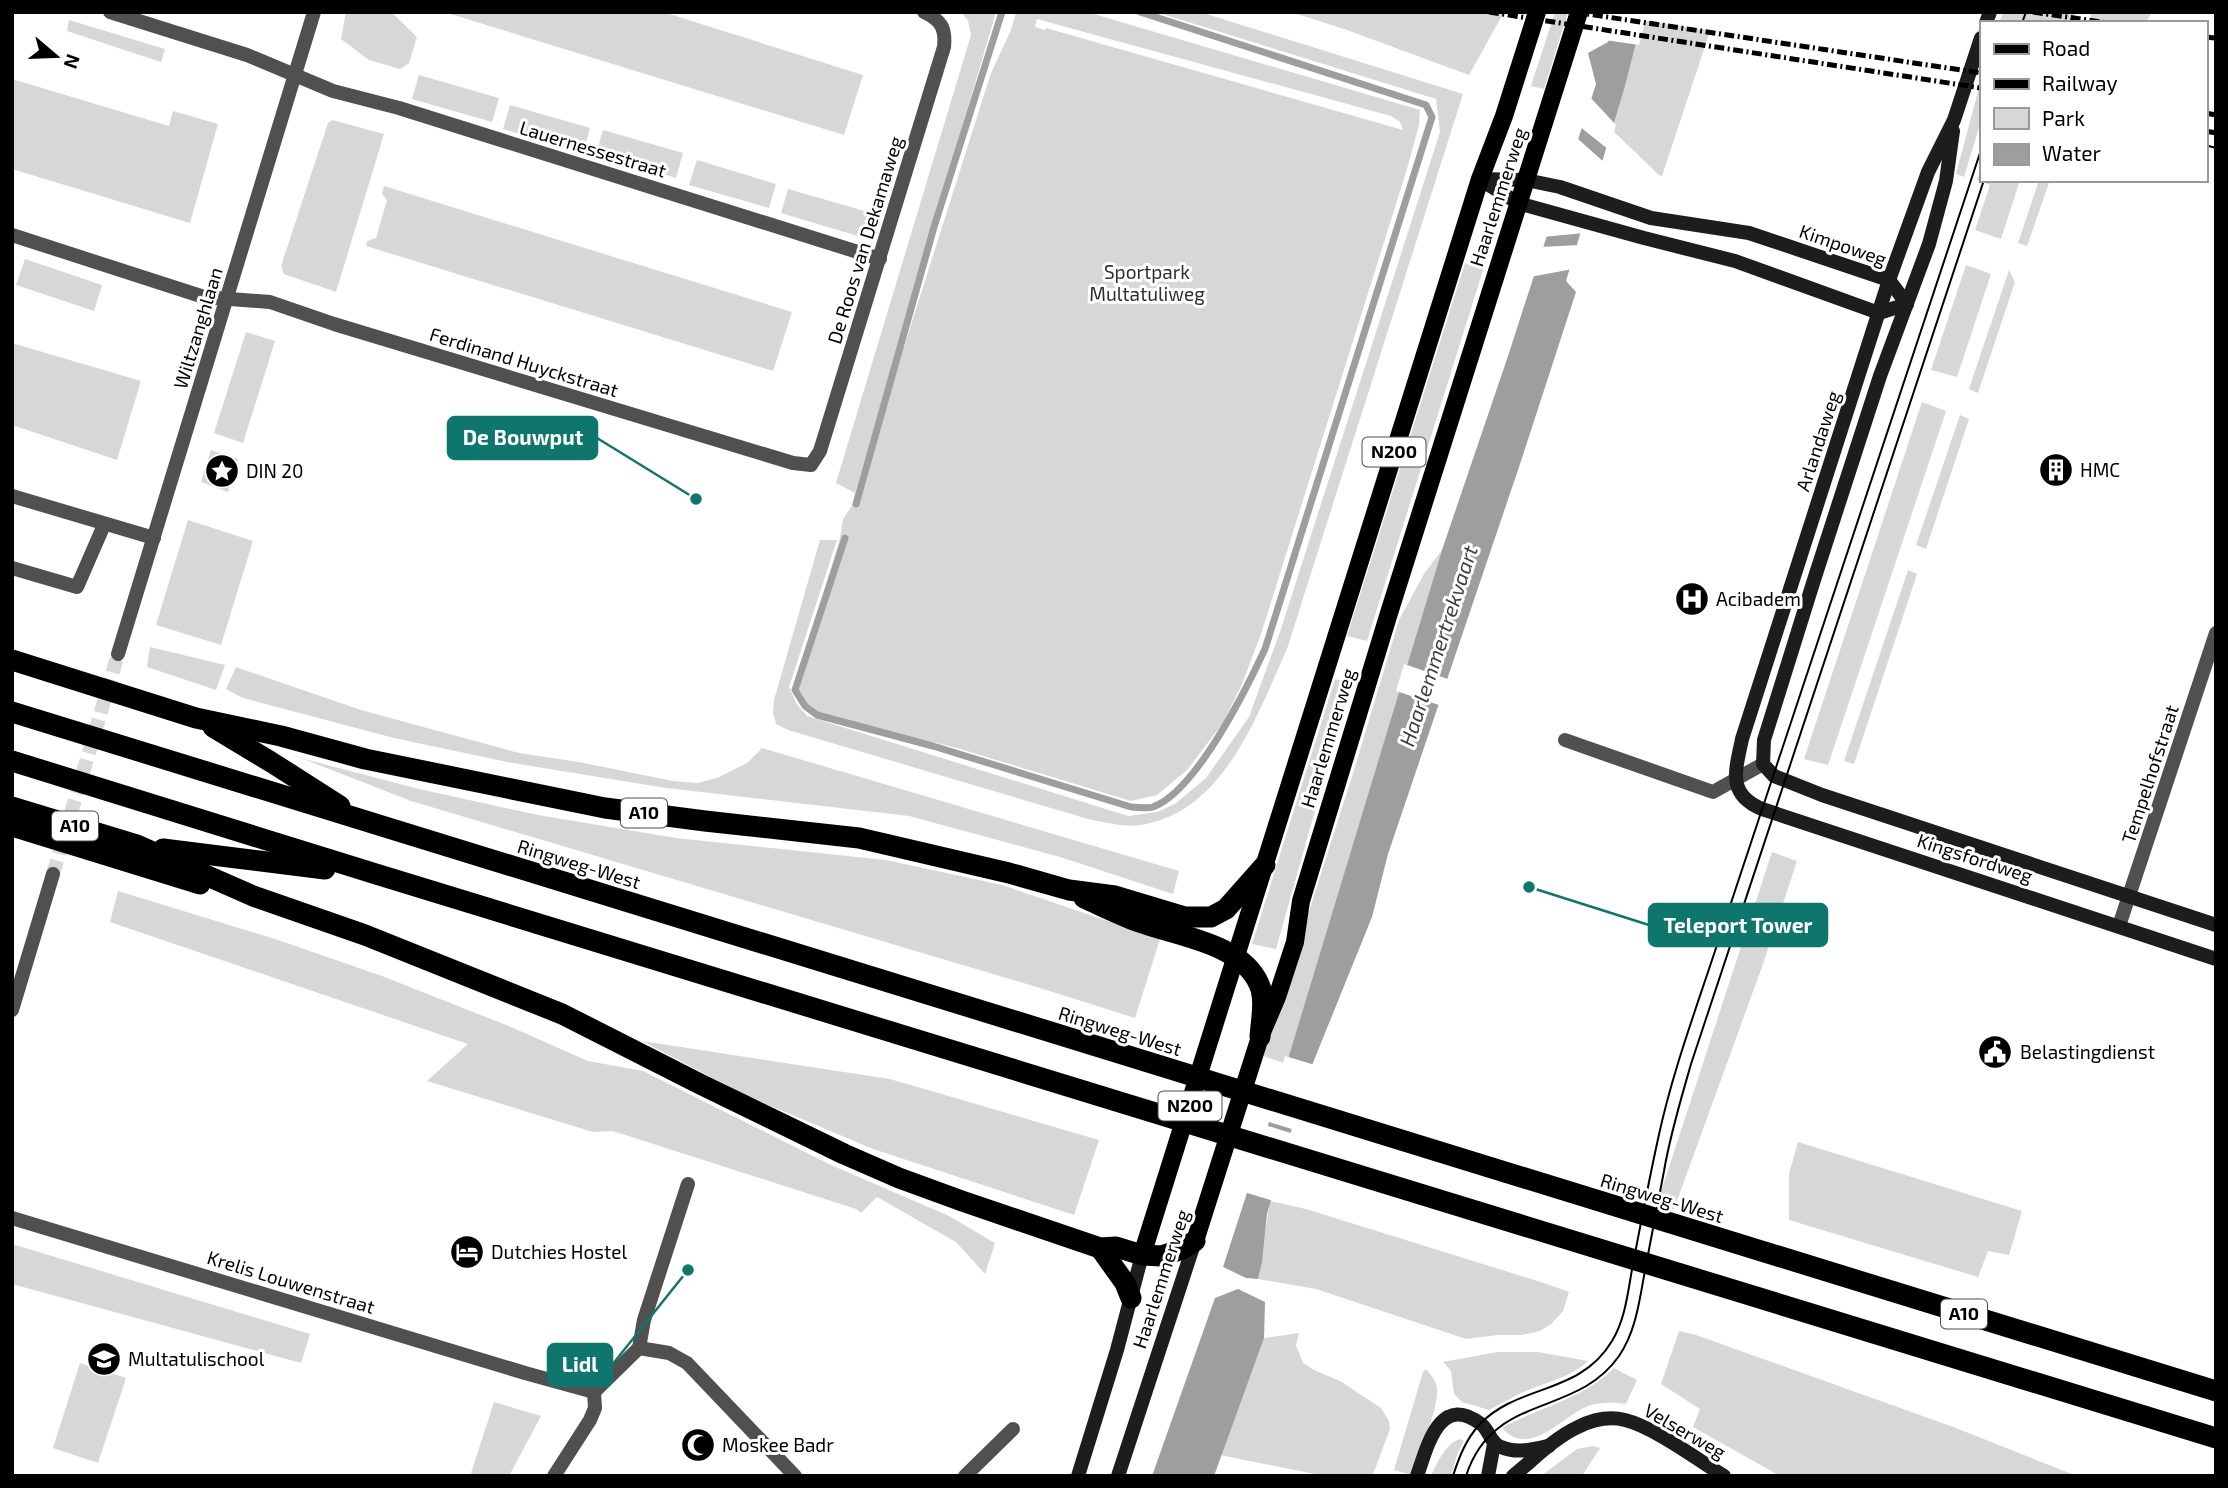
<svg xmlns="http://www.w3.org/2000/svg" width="2228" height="1488" font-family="'Exo 2',sans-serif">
<rect width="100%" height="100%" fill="#fff"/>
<g fill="#d7d7d7" fill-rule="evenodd">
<polygon points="346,12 391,12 417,37 409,63 400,69 369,60 341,39"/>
<polygon points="444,12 663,12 863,75 844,135"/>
<polygon points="996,12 855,493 836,483 971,35 968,21 962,13"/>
<path d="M1016,12h71l333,98 -1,15 -12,44 -146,465 -19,50 -19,39 -36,47 -30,25 -26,6 -174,-53 -148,-37 -12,-15 1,-18 42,-140 3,-19 12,-18 136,-428 20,-43zM1037,19l354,97 9,6 3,8 -357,-102 -1,2 -10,-3z"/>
<path d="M1156,12h44l263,82 -176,555c-30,66 -63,163 -146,176 -16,3 -37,-3 -53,-6l-300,-89 -12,-6 -3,-12 1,-12 46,-160h17l-48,147 7,16 11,13 321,100 29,-4 18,-8 31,-26 43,-61 32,-88 159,-497 -4,-33z"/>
<polygon points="1291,12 1504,12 1469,75 1347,30"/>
<polygon points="1555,12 1568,12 1544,89 1531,86"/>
<polygon points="2003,12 2076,12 2073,23 1999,23"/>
<polygon points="2092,12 2152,12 2146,23 2089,23"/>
<polygon points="69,20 165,49 161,62 67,31"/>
<polygon points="1642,20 1710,31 1662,176 1659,175 1611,129 1625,86"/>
<polygon points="419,75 499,98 492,122 412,99"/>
<polygon points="12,79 169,126 173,111 218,124 190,223 12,169"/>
<polygon points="1981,80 1981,121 1964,177 1956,174"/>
<polygon points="510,105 590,128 583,153 503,129"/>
<polygon points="332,120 384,134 336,292 284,274 281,266 328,123"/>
<polygon points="603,130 683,153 676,178 596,154"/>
<polygon points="697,160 776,184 769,208 689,185"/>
<polygon points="1981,167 1981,180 2020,180 2001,239 1975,230 1990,185 1977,180"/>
<polygon points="2039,180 2050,180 2027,246 2018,243"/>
<polygon points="384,186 792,312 773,371 366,246 367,241 376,238 387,200 382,194"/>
<polygon points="788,189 868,212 861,237 781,213"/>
<polygon points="25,259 102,285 94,311 16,285"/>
<polygon points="1465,263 1484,267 1367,641 1347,636"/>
<polygon points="1966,265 1991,274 1957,377 1931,370"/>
<polygon points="2009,270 2015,282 1978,393 1969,389"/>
<polygon points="246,332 275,341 243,443 214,433"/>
<polygon points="12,343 141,381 117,460 12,425"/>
<polygon points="1922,402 1946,411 1828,765 1804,759"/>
<polygon points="1960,415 1969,419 1926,549 1916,545"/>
<polygon points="211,450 238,459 228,492 201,482"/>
<polygon points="188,520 253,541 221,645 156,625"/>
<polygon points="1442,550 1287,1064 1263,1056 1354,770 1399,620 1424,574"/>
<polygon points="1908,570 1917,574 1854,764 1844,761"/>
<polygon points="150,647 225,665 216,690 147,667"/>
<polygon points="236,667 361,710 519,753 579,762 673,781 697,783 717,778 747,763 762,748 1179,871 1173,894 1060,857 909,816 666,788 507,762 394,738 243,698 226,689"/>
<polygon points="1335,679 1351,683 1276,949 1252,944"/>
<polygon points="283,751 308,760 419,789 538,815 676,838 886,860 1002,885 1160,939 1135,1018 1040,988 411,801"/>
<polygon points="1772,852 1797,861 1763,964 1674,1209 1655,1210"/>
<polygon points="118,891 275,939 382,976 511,1027 588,1061 643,1071 831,1165 949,1216 995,1243 985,1274 956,1242 877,1197 861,1213 856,1209 613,1131 593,1132 427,1081 468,1044 110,922"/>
<polygon points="642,1041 890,1079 1099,1140 1074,1215 873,1149 745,1095"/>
<polygon points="1798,1142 2022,1211 2009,1255 1988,1251 1978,1277 1789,1220 1789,1174"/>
<polygon points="1270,1201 1306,1209 1544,1283 1569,1292 1563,1311 1551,1324 1540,1331 1522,1335 1498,1335 1466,1339 1316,1289 1258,1279"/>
<polygon points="12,1244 310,1334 301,1363 12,1284"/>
<polygon points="1679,1331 1696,1335 1956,1428 2077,1476 1780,1476 1693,1427 1700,1409 1661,1384"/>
<polygon points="1299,1333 1296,1345 1303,1363 1314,1370 1340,1381 1381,1408 1389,1421 1390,1429 1375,1469 1371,1476 1325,1476 1220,1455 1264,1338"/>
<path d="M1497,1352h41l50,9c-19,18 -46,22 -69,33 -10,5 -20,11 -30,16l-27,-8 -8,-8 -3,-23 -8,-9z"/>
<polygon points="80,1363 126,1378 98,1463 53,1448"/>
<path d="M1614,1368l23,12 -11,24c-12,-2 -26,-2 -38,2 -27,11 -58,53 -86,22 38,-21 81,-29 112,-60z"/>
<path d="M1426,1369c5,6 10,12 11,19 3,16 -19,69 -25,87l-18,-5 29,-98z"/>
<polygon points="494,1402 541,1416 509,1476 470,1476"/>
<path d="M1460,1439l4,2 -6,11 -7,24h-20c6,-13 15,-33 29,-37z"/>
<polygon points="1593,1446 1600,1448 1582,1476 1541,1476 1577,1449"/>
</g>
<g fill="#9e9e9e">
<polygon points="1619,12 1642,20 1625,86 1566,281 1576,292 1519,467 1388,854 1372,917 1306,1080 1267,1214 1262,1262 1258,1279 1246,1278 1223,1267 1256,1165 1442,550 1508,356 1596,84 1588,53 1608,42"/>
<polygon points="1238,1289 1265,1302 1264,1338 1214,1476 1152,1476 1215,1298"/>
</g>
<g fill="#fff">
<polygon points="1615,12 1648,12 1639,45 1605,40"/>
<polygon points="1589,96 1616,125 1609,150 1579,126"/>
<polygon points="1577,138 1605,163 1584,233 1543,237"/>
<polygon points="1580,245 1573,269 1530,277 1540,247"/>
<polygon points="1404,664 1451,680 1442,706 1396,691"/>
<polygon points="1285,1056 1315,1065 1295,1130 1266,1121"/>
<polygon points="1265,1125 1294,1134 1274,1201 1244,1192"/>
</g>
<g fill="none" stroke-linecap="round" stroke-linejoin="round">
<g stroke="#9e9e9e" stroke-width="7">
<polyline points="856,504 934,227 1002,12"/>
<path d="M845,538l-50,152 10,16 12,9 116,31 198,61c7,0 16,2 22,0 43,-16 93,-117 112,-158l167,-532 -6,-12 -286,-93"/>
</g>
<polyline stroke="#d9d9d9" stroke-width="14" stroke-dasharray="14 7" stroke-linecap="butt" points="53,874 118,654"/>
<g stroke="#505050" stroke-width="14">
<polyline points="110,12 247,55 333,91 399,108 880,259"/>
<path d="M12,235l192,62 66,5 64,22 459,139 18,2 9,-14 124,-404c2,-19 -3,-27 -20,-35"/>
<polyline points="12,496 154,538"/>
<polyline points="12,568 77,587 104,525"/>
<polyline points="118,654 314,12"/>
<polyline points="1565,740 1713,792 1763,764"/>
<polyline points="2119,926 2216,633"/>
<polyline points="12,1010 53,874"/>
<polyline points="12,1218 525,1373 594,1392"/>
<polyline points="639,1348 669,1353 687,1363 795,1476"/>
<polyline points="639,1348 644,1320 688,1184"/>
<polyline points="594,1392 639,1348"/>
<polyline points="554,1476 590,1420 595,1408 594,1392"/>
<polyline points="965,1476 1013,1429"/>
</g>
<g stroke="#1d1d1d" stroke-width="14">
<polyline points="1986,23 1990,12"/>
<path d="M1981,38l-27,82 -26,52 -39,108 -147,459c-6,30 -16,55 20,70l454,150"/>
<polyline points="1953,131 1946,181 1929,244 1880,376 1813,583 1764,740 1763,764 1774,776 1822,795 2216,925"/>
<polyline points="1480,179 1526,180 1560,187 1651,218 1749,233 1889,280 1907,304"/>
<polyline points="1481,180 1518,203 1644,238 1735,261 1879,313 1907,304"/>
<polyline points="1078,1476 1117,1350 1142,1255"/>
<polyline points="1118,1476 1195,1241"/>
<path d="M1417,1476c10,-28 22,-84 64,-52 9,7 9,19 20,23 16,7 32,2 48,-1"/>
<polyline points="1488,1476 1494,1444"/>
<path d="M1513,1476c20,-16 41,-38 65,-49 14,-7 31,-11 47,-7 29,7 73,40 99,56"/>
</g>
<g stroke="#000" stroke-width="18">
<polyline points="1195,1241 1260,1037 1277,997 1295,942 1301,901 1389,613 1579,12"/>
<polyline points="1142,1255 1480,179 1504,116 1537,12"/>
</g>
<g stroke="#000" stroke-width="21">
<polyline points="12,660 196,718 281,736 365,759 605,808 705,821 859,838 1009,873 1069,890 1115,896 1185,917 1211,917 1226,909 1265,865"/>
<polyline points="12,712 2216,1391"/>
<polyline points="213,727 271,762 340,806"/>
<polyline points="12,761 376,874 2216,1438"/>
<polyline points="12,807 137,845 253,896 365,935 562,1014 700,1084 844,1154 899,1178 962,1201 1100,1248 1116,1247 1142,1255 1162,1256 1182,1249 1195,1241"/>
<polyline points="12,826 200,884"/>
<polyline points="163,849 325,869"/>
<path d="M1084,898c18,8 36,17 55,24 38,14 102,21 120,62 7,15 2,37 1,53"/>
<polyline points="1100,1248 1125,1283 1131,1298"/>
</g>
<g stroke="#000" stroke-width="2">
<polyline points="2022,23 2026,12"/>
<polyline points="2205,145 2216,148"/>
<path d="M1453,1476c6,-19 13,-37 27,-52 38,-40 100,-29 132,-83 14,-23 16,-51 21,-77 8,-42 16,-84 25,-125 14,-66 38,-130 59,-194l264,-795"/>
<path d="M1466,1476c27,-84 110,-58 153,-120 18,-26 21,-60 27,-91 6,-31 12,-62 18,-94 6,-36 17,-72 27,-107l293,-884"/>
</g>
<g stroke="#000" stroke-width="5" stroke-dasharray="10 3.5 2 3.5" stroke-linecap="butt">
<polyline points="1489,12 1981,88"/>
<polyline points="1574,12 1981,73"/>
<polyline points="2033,12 2108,23"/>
<polyline points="2205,37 2216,38"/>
<polyline points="2205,113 2216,115"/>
<polyline points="2205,131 2216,133"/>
</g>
</g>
<defs>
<g id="building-disc" transform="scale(1.75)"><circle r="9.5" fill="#000" stroke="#fff"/><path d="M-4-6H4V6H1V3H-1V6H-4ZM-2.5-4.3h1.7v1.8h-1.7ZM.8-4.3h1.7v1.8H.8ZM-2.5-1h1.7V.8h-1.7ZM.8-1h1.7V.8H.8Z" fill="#fff"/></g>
<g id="sight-disc" transform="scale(1.75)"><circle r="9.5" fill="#000" stroke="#fff"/><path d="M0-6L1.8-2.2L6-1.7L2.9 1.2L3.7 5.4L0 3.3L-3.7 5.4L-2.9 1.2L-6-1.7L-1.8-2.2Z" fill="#fff"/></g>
<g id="hospital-disc" transform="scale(1.75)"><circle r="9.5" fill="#000" stroke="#fff"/><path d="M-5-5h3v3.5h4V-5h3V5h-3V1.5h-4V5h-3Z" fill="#fff"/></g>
<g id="civic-disc" transform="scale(1.75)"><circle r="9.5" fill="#000" stroke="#fff"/><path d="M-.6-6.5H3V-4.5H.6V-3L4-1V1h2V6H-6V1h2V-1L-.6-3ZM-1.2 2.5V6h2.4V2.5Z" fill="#fff"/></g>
<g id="hotel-disc" transform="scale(1.75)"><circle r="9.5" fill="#000" stroke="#fff"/><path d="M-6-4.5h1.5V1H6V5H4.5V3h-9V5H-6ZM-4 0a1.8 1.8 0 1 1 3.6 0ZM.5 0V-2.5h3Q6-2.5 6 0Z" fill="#fff"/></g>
<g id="school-disc" transform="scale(1.75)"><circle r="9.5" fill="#000" stroke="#fff"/><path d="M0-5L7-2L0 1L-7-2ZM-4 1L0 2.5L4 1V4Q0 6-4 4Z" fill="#fff"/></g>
<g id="mosque-disc" transform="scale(1.75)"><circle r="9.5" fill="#000" stroke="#fff"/><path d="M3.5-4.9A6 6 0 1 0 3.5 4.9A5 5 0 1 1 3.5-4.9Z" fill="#fff"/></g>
</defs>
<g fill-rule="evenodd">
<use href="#building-disc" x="2056" y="470"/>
<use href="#sight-disc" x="222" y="471"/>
<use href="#hospital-disc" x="1692" y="599"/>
<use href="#civic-disc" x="1995" y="1052"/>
<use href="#hotel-disc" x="467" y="1252"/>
<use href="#school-disc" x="104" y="1359"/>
<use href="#mosque-disc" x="698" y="1445"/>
</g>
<g text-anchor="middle" stroke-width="6" stroke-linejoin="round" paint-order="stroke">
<g fill="#fff" stroke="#4c4c4c" stroke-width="2">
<rect x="1362.5" y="437.5" width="63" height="29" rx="5"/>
<rect x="621" y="798.5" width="46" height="29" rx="5"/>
<rect x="52" y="811.5" width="46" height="29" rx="5"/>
<rect x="1158.5" y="1091.5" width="63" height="29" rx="5"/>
<rect x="1941" y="1299.5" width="46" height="29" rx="5"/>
</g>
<g font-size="18" font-weight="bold" fill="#000">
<text x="1394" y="458">N200</text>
<text x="644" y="819">A10</text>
<text x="75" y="832">A10</text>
<text x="1190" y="1112">N200</text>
<text x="1964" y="1320">A10</text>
</g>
<g font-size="19" fill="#000" stroke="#fff">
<text transform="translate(593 149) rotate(17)" y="7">Lauernessestraat</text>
<text transform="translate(1498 197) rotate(-72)" y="7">Haarlemmerweg</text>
<text transform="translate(865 240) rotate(-73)" y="7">De Roos van Dekamaweg</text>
<text transform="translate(1843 245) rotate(19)" y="7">Kimpoweg</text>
<text transform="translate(198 328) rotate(-73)" y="7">Wiltzanghlaan</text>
<text transform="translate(524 362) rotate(17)" y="7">Ferdinand Huyckstraat</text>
<text transform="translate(1818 441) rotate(-72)" y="7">Arlandaweg</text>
<text transform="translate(1328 738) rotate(-73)" y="7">Haarlemmerweg</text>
<text transform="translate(2150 774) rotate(-72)" y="7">Tempelhofstraat</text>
<text transform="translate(1975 858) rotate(18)" y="7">Kingsfordweg</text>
<text transform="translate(579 864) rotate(17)" y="7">Ringweg-West</text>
<text transform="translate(1120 1031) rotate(17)" y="7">Ringweg-West</text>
<text transform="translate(1662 1198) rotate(17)" y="7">Ringweg-West</text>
<text transform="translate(1161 1279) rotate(-72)" y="7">Haarlemmerweg</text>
<text transform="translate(291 1282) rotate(17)" y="7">Krelis Louwenstraat</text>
<text transform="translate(1685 1431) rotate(30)" y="7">Velserweg</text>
</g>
<g font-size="19" fill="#2e2e2e" stroke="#fff">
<text x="1147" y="279">Sportpark<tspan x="1147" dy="22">Multatuliweg</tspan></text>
</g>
<g font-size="19" fill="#000" stroke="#fff" text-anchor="start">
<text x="2080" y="477">HMC</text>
<text x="246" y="478">DIN 20</text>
<text x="1716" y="606">Acibadem</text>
<text x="2020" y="1059">Belastingdienst</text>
<text x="491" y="1259">Dutchies Hostel</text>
<text x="128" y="1366">Multatulischool</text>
<text x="722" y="1452">Moskee Badr</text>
</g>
<g font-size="21" font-style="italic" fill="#3f3f3f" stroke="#fff">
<text transform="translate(1439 646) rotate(-72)" y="7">Haarlemmertrekvaart</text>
</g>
</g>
<path fill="none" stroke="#0f766e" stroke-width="2.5" d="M696 499L597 438M1529 887L1649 925M688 1270L612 1365"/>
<g fill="#0f766e" stroke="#fff" stroke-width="2.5">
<circle cx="696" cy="499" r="7"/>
<circle cx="1529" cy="887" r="7"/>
<circle cx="688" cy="1270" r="7"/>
</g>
<g fill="#0f766e" stroke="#0f766e" stroke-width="2.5">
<rect x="448" y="417" width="149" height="42" rx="7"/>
<rect x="1649" y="904" width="178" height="42" rx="7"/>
<rect x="548" y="1344" width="64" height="42" rx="7"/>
</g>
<g font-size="21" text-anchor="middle" font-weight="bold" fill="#fff">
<text x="523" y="445">De Bouwput</text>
<text x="1738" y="933">Teleport Tower</text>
<text x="580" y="1372">Lidl</text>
</g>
<rect width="2228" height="1488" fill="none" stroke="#000000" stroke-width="28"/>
<rect x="1980" y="21" width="228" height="161" fill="#ffffff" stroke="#999999" stroke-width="2"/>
<rect x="1994" y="44" width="35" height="10" fill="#000000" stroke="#999999" stroke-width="2"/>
<text x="2042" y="56" font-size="21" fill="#000000">Road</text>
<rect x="1994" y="79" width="35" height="10" fill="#000000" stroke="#999999" stroke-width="2"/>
<text x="2042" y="91" font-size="21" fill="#000000">Railway</text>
<rect x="1994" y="108" width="35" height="21" fill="#d7d7d7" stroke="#999999" stroke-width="2"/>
<text x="2042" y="126" font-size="21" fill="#000000">Park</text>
<rect x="1994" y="144" width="35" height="21" fill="#9e9e9e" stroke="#999999" stroke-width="2"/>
<text x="2042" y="161" font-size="21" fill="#000000">Water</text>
<g transform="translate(56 56) rotate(109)" stroke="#ffffff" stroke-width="5" paint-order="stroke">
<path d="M0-5L12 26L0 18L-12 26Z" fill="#000000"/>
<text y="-10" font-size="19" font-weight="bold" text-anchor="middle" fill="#000000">N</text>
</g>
</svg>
